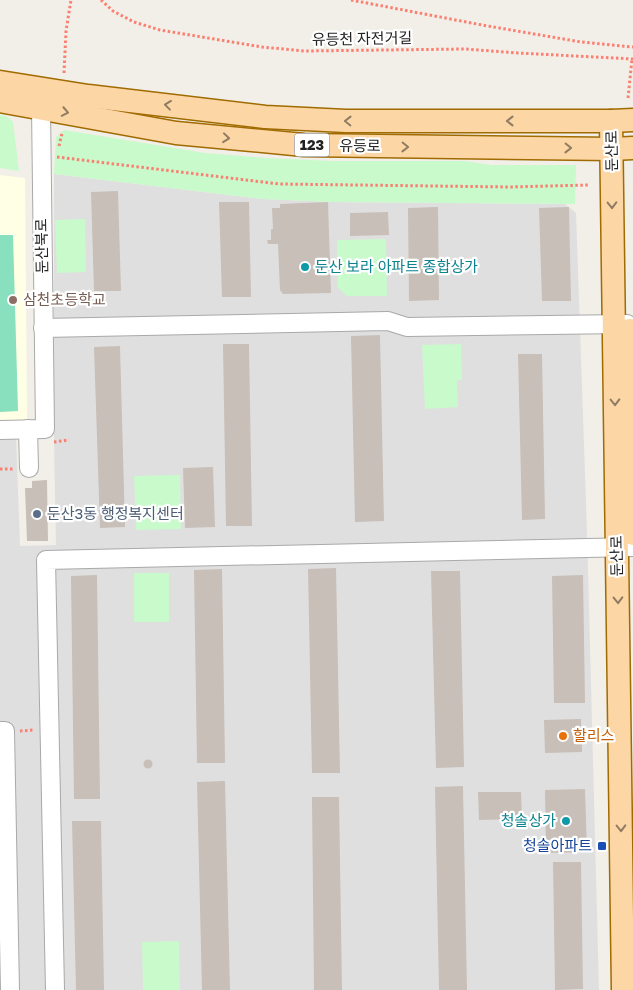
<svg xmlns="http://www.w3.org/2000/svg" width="633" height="990" font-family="'Golos Text','Noto Sans KR',sans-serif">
<rect width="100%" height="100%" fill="#f2efe9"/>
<polygon fill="#e0dfdf" points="54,174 263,199 332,202 565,204 576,213 587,532 599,990 0,990 0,436 16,435 20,546 56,545 54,442"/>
<polygon fill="#ffffe5" points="0,175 25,178 27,421 0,421"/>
<g fill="#c8facc">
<polygon points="0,115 6,116 13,122 19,171 0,168"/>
<polygon points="64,130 205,153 267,158 332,161 464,161 491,165 576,165 575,204 332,202 263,199 54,174 56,137"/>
<polygon points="85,219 86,272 57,273 55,220"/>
<polygon points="386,239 387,296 347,296 338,288 337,240"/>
<polygon points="461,344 462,380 457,380 458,407 425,409 422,345"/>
<polygon points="180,475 181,529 136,530 134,476"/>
<rect x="134" y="573" width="35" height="49"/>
<polygon points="179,941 180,990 143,990 142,942"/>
</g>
<polygon fill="#88e0be" points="0,235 13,235 18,411 0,412"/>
<g fill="#c7bfb8">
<polygon points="118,191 121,291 94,291 91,192"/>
<polygon points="219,202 249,202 251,297 222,297"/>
<polygon points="328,202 331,293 283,294 280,290 278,244 268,244 267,240 271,240 271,229 273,229 272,208 280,208 280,204"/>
<polygon points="438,207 439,300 409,301 408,208"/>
<polygon points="569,207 571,301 542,301 539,208"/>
<polygon points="388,212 389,235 350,236 350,213"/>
<polygon points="380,335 384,521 355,522 351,336"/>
<polygon points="223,344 249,344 252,526 226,526"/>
<polygon points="120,346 125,527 100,528 94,347"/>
<polygon points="518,354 542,354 545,519 522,520"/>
<polygon points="213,467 215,527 185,528 183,468"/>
<polygon points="47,480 48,541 27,541 25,488 32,488 32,481"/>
<polygon points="336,568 340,773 312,773 308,569"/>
<polygon points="222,569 225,763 197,763 194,570"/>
<polygon points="431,571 460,571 464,767 436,768"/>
<polygon points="97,575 100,799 74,799 71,576"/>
<polygon points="583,575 585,703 554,703 552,576"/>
<polygon points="581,719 582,752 545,753 544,720"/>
<circle cx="148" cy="764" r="4.5"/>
<polygon points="225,781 230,990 202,990 197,782"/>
<polygon points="463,786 467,990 439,990 435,787"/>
<polygon points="585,789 587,852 546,853 545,790"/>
<polygon points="478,792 521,792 522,819 479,820"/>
<polygon points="312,797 339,797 342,990 314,990"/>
<polygon points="72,821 101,821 104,990 76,990"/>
<polygon points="553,862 581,862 583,989 555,990"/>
</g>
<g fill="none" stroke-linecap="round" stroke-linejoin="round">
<g stroke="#a9a9a9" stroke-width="20">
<g id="minor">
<polyline points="43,328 388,321 407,327 627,324"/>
<polyline points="28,429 29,468"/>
<polyline points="0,430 45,429 41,107"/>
<polyline points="0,731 5,731 10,990"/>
<polyline points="55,990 46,560 633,547"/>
</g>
</g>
<g stroke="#a06b00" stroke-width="25">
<g id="major">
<polyline points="0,82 88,96 265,117 346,121 611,121 633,120"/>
<polyline points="0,101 176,133 304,145 612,149 633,148"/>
<polyline points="611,121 623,990"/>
<polyline points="630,330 633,534"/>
</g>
</g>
<g stroke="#fa8072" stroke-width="3" stroke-dasharray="2.5 2.5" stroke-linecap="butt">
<polyline points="101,0 113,11 134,22 160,30 262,47 304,51 465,49 518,53 633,59"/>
<polyline points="351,0 482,25 581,42 633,47"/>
<polyline points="64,73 66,31 71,0"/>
<polyline points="628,98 632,59"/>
<polyline points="59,146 62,133"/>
<polyline points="57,157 279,184 510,187 589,185"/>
<polyline points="54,442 69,440"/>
<polyline points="0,469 14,469"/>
<polyline points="20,731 34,730"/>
</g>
<use href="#minor" stroke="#fff" stroke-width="18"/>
<use href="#major" stroke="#fcd6a4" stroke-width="22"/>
</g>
<defs><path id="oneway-chevron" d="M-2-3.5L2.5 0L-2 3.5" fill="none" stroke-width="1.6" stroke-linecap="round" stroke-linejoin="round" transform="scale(1.25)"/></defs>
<g stroke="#8f7c63">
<use href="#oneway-chevron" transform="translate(168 105) rotate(-173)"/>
<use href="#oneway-chevron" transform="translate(65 112) rotate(11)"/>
<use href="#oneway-chevron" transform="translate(348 121) rotate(-179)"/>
<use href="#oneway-chevron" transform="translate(510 121) rotate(180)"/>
<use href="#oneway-chevron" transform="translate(226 138) rotate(6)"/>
<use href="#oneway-chevron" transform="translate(405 147) rotate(1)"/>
<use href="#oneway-chevron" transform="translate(568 148) rotate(1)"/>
<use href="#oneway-chevron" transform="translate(612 205) rotate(89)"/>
<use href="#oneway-chevron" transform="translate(615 402) rotate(89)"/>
<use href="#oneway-chevron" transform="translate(618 600) rotate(89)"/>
<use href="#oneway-chevron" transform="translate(621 828) rotate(89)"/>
</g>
<g fill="#0f9aa8" stroke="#fff" stroke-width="2">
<circle cx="305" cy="267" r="5"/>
<circle cx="566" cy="821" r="5"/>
</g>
<circle fill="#8d6e63" stroke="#fff" stroke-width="2" cx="13" cy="300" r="5"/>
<circle fill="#5c6f8a" stroke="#fff" stroke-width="2" cx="37" cy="514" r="5"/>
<circle fill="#e8710a" stroke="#fff" stroke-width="2" cx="563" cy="736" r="5"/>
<rect fill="#1a4fb4" stroke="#fff" stroke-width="2" x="597" y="841" width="10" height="10" rx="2.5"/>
<g text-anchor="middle" stroke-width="4.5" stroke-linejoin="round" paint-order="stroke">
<rect fill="#fff" stroke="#646464" stroke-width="1" x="294.5" y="133.5" width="35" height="23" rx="4"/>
<g font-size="14" font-weight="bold" fill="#222">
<text x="312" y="150">123</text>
</g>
<g font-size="15" fill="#222" stroke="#fff">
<text transform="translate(362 39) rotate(-1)" y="5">유등천 자전거길</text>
<text transform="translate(360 146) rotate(1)" y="5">유등로</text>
<text transform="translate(612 151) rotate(-91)" y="5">둔산로</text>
<text transform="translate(42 246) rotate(-91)" y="5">둔산북로</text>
<text transform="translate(617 556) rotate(-91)" y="5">둔산로</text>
</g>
<g font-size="15" fill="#0d838f" stroke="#fff" text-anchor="start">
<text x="315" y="272">둔산 보라 아파트 종합상가</text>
<text x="556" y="826" text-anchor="end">청솔상가</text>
</g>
<g font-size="15" fill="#785e54" stroke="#fff" text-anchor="start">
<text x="23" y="305">삼천초등학교</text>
</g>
<g font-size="15" fill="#4e5e75" stroke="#fff" text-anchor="start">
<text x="47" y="519">둔산3동 행정복지센터</text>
</g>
<g font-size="15" fill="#c56008" stroke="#fff" text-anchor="start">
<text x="573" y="741">할리스</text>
</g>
<g font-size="15" fill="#164399" stroke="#fff" text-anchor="end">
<text x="592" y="851">청솔아파트</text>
</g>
</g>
</svg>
